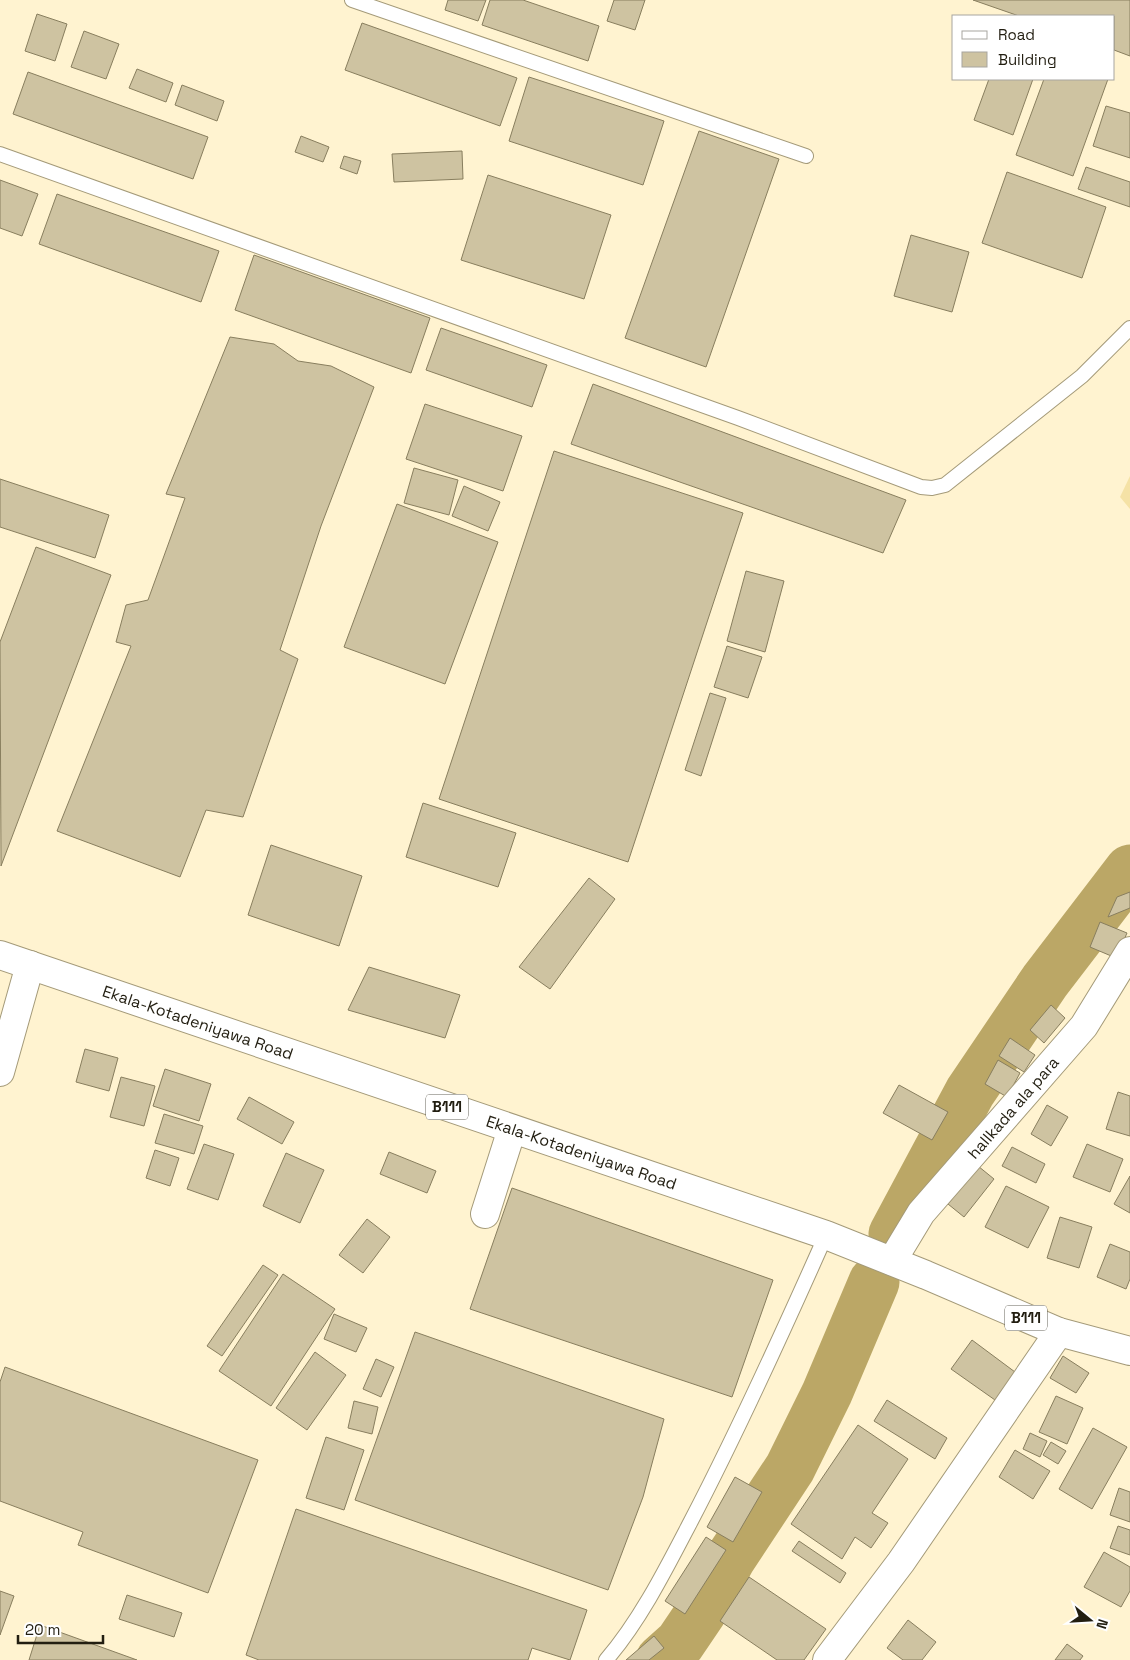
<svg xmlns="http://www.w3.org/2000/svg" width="1130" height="1660" font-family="'Space Grotesk',sans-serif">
<rect width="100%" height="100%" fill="#fff3d0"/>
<polygon fill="#f5e2a6" points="1130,476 1130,509 1120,497"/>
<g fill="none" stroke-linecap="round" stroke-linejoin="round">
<g stroke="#bba766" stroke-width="51">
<polyline points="894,1234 970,1092 1045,981 1130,870"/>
<polyline points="661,1660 680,1643 701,1612 730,1559 790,1468 827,1393 874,1282"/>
</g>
</g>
<g fill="#cec3a1" stroke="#887e5e">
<polygon points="448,0 486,0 478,21 445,10"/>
<polygon points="490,0 523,0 599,26 588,61 482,25"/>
<polygon points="614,0 645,0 635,30 607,21"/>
<polygon points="973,0 1130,0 1130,56 1114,50 1114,16 1019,16"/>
<polygon points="37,14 67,24 55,61 25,51"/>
<polygon points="362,23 517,78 500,126 345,70"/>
<polygon points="84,31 119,44 106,79 71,67"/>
<polygon points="137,69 173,83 166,102 129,88"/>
<polygon points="28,72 208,137 193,179 13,114"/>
<polygon points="529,77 664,121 643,185 509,141"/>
<polygon points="989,79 1033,79 1013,135 974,120"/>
<polygon points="1044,79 1108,79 1073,176 1016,155"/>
<polygon points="182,85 224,101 217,121 175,105"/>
<polygon points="1106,106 1130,113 1130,158 1093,146"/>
<polygon points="699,131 779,159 706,367 625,338"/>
<polygon points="301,136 329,147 323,162 295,152"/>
<polygon points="462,151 463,179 394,182 392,154"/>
<polygon points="344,156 361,161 357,174 340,168"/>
<polygon points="1086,167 1130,182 1130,207 1078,189"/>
<polygon points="1007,172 1106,207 1082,278 982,243"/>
<polygon points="488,175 611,215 584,299 461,260"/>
<polygon points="0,180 38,194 22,236 0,228"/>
<polygon points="57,194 219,251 201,302 39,244"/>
<polygon points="911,235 969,252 952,312 894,296"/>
<polygon points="254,255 430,318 411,373 235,310"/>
<polygon points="441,328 547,365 532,407 426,370"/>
<polygon points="230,337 274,344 298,361 331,366 374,387 321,526 280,650 298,659 243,817 206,810 180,877 57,831 131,646 116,642 126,605 148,600 185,498 166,494"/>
<polygon points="593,384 906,500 883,553 571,444"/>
<polygon points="425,404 522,436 503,491 406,459"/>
<polygon points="554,451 743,513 628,862 439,799"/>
<polygon points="414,468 458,480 449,515 404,503"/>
<polygon points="0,479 109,515 95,558 0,527"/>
<polygon points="464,486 500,502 488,531 452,516"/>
<polygon points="397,504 498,542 445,684 344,647"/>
<polygon points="36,547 111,575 1,866 0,642"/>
<polygon points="746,571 784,581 765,652 727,641"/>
<polygon points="727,646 762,657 748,698 714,687"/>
<polygon points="710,693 726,698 701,776 685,770"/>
<polygon points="423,803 516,833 498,887 406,857"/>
<polygon points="271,845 362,876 339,946 248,915"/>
<polygon points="589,878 615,899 550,989 519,967"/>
<polygon points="1130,892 1130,908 1108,917 1117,897"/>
<polygon points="1100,922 1127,933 1116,958 1090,947"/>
<polygon points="369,967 460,995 445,1038 348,1010"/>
<polygon points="1051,1005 1065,1018 1044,1043 1030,1030"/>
<polygon points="1010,1038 1035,1055 1024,1072 999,1056"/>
<polygon points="85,1049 118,1058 109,1091 76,1082"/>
<polygon points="998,1060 1020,1073 1007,1097 985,1084"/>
<polygon points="165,1069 211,1084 199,1121 153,1106"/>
<polygon points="121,1077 155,1086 144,1126 110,1117"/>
<polygon points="899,1085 948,1112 932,1140 883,1113"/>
<polygon points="1118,1092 1130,1096 1130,1136 1106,1129"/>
<polygon points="249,1097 294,1122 282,1144 237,1119"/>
<polygon points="1047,1105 1068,1117 1051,1146 1031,1134"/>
<polygon points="164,1114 203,1126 194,1154 155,1143"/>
<polygon points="204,1144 234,1154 218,1200 187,1189"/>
<polygon points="1087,1144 1123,1159 1110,1192 1073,1177"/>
<polygon points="1012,1147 1045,1164 1036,1183 1002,1166"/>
<polygon points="155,1150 179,1158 170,1186 146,1178"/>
<polygon points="389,1152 436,1171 427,1193 380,1174"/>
<polygon points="286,1153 324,1170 300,1223 263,1206"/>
<polygon points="978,1166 994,1179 964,1217 948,1204"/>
<polygon points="1130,1176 1130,1213 1114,1204"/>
<polygon points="1006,1186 1049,1207 1028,1248 985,1227"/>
<polygon points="512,1188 773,1280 732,1397 470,1309"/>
<polygon points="1060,1217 1092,1227 1079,1268 1047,1258"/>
<polygon points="367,1219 390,1237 363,1273 339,1255"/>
<polygon points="1110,1244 1130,1252 1130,1279 1126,1289 1097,1277"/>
<polygon points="263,1265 278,1275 222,1356 207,1346"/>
<polygon points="283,1274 335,1309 271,1406 219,1371"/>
<polygon points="334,1314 367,1328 356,1352 324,1339"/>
<polygon points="415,1332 664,1419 643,1497 608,1590 355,1500"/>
<polygon points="972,1340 1015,1372 995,1400 951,1369"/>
<polygon points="315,1352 346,1375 307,1430 276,1408"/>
<polygon points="1063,1356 1089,1373 1076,1393 1050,1378"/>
<polygon points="376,1359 394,1367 381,1397 363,1389"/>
<polygon points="5,1367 258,1460 208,1593 78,1545 83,1532 0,1501 0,1382"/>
<polygon points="1056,1396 1083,1408 1067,1444 1039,1432"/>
<polygon points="887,1400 947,1438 935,1459 874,1421"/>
<polygon points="354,1401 378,1407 372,1434 348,1428"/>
<polygon points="858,1425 908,1459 872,1513 888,1523 871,1548 855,1537 842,1559 791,1524"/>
<polygon points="1093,1428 1127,1447 1092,1509 1059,1489"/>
<polygon points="1030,1433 1047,1441 1040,1457 1023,1449"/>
<polygon points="326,1437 364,1450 344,1510 306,1498"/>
<polygon points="1051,1442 1066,1451 1058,1464 1043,1455"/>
<polygon points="1015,1450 1050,1471 1033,1499 999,1477"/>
<polygon points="735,1477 762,1492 733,1542 707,1527"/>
<polygon points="1119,1488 1130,1492 1130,1522 1110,1515"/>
<polygon points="296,1509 587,1610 570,1660 532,1648 528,1660 259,1660 246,1655"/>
<polygon points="1118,1526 1130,1530 1130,1555 1110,1548"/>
<polygon points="706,1537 726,1550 685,1614 665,1601"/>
<polygon points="799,1541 846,1573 840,1583 792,1551"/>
<polygon points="1104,1552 1130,1567 1130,1591 1121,1607 1084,1587"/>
<polygon points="749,1577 826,1629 804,1660 777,1660 720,1621"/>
<polygon points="0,1591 14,1596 0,1635"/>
<polygon points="127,1595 182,1613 174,1637 119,1619"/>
<polygon points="908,1620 936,1642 922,1660 903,1660 887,1648"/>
<polygon points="40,1625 137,1660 29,1660"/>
<polygon points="654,1636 664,1648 649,1660 626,1660"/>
<polygon points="1067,1644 1083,1656 1080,1660 1055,1660"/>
</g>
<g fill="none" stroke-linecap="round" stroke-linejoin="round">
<g stroke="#a49a79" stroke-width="16">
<g id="lane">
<polyline points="352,0 806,156"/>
<polyline points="0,154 738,418 921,487 932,488 945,485 1082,376 1130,328"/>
<path d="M606,1660c34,-39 61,-93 85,-139 49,-94 92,-189 135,-286"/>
</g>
</g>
<g stroke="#a49a79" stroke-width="30">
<g id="street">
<polyline points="0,1072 30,965"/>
<polyline points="485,1214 512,1129"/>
<path id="s1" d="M892,1261l29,-48 163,-187 46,-75"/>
<polyline points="827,1660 901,1562 1059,1332"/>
</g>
</g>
<g stroke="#a49a79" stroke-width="30">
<g id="primary">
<path id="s2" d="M0,955l826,280 100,40 133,57 71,19"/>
</g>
</g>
<use href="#lane" stroke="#fff" stroke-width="14"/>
<use href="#street" stroke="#fff" stroke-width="28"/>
<use href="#primary" stroke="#fff" stroke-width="28"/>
</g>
<g text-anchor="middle" stroke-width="4" stroke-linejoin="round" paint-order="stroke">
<g fill="#fff" stroke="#646258" stroke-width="1">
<rect x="426" y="1094.5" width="42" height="25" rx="4"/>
<rect x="1005" y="1305.5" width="42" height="25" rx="4"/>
</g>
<g font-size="15" font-weight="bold" fill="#221e11">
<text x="447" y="1112">B111</text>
<text x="1026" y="1323">B111</text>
</g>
<g font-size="16" fill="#221e11" stroke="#fff">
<text dy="6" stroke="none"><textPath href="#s2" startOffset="209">Ekala-Kotadeniyawa Road</textPath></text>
<text dy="6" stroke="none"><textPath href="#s1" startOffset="196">hallkada ala para</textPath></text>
<text dy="6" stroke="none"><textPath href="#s2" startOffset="614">Ekala-Kotadeniyawa Road</textPath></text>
</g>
</g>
<rect x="952" y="15" width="162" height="65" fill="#ffffff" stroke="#a7a5a0"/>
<rect x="962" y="31" width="25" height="8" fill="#ffffff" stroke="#a7a5a0"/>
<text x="998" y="40" font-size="15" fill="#221e11">Road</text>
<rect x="962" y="52" width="25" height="15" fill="#cec3a1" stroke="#a7a5a0"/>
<text x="998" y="65" font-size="15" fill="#221e11">Building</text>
<g transform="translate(1090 1620) rotate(108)" stroke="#ffffff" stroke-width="4" paint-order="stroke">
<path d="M0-4L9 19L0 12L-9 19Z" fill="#221e11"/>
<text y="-8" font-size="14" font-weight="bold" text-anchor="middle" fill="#221e11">N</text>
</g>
<path d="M18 1635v8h85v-8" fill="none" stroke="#221e11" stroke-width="2.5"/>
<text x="25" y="1635" font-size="15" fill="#221e11" stroke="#ffffff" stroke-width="4" paint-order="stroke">20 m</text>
</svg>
